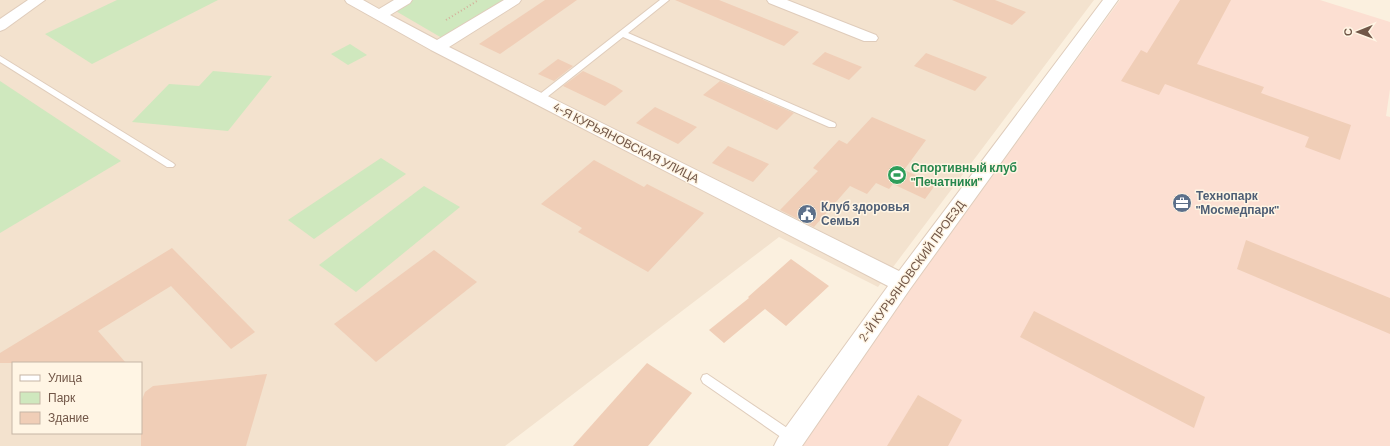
<svg xmlns="http://www.w3.org/2000/svg" width="1390" height="446" font-family="Barlow,sans-serif">
<rect width="100%" height="100%" fill="#fbf0df"/>
<path fill="#f3e2ce" fill-rule="evenodd" d="M0,0h1094l-216,287 -99,-50 -274,209h-505zM13,363h128v70h-128z"/>
<polygon fill="#fcdfd2" points="1120,0 1320,0 1390,22 1390,89 1386,116 1390,117 1390,446 797,446"/>
<g fill="#cfe8be">
<polygon points="117,0 218,0 92,64 45,34"/>
<polygon points="412,0 504,0 442,38 394,10"/>
<polygon points="350,44 367,55 348,65 331,54"/>
<polygon points="213,71 272,76 228,131 132,122 169,84 199,86"/>
<polygon points="0,81 121,161 0,233"/>
<polygon points="381,158 406,174 314,239 288,220"/>
<polygon points="424,186 460,207 356,292 319,265"/>
</g>
<g fill="#f0ceb7">
<polygon points="545,0 577,0 500,54 479,44"/>
<polygon points="675,0 719,0 799,32 784,46"/>
<polygon points="952,0 995,0 1026,12 1012,25"/>
<polygon points="1180,0 1231,0 1197,64 1264,87 1261,93 1351,125 1340,160 1305,147 1309,137 1165,84 1159,95 1121,81 1141,50 1147,53"/>
<polygon points="825,52 862,67 849,80 812,64"/>
<polygon points="926,53 987,77 975,91 914,66"/>
<polygon points="558,59 573,66 554,81 538,74"/>
<polygon points="583,71 615,86 623,91 605,106 563,86"/>
<polygon points="720,81 794,113 777,130 703,95"/>
<polygon points="655,107 697,127 678,144 636,123"/>
<polygon points="872,117 926,140 904,170 936,184 925,199 893,184 889,189 876,183 867,194 850,186 814,227 780,210 818,171 813,168 839,140 847,144"/>
<polygon points="728,146 769,164 753,182 712,163"/>
<polygon points="594,160 644,187 647,184 704,213 648,272 578,232 582,228 541,204"/>
<polygon points="1246,240 1390,298 1390,334 1237,269"/>
<polygon points="172,248 255,332 231,349 171,286 98,331 126,363 0,363 0,353"/>
<polygon points="434,250 477,282 376,362 334,324"/>
<polygon points="791,259 829,286 786,326 765,309 724,343 709,330 749,298 748,297"/>
<polygon points="1034,311 1205,397 1194,428 1020,337"/>
<polygon points="647,363 692,393 648,446 573,446"/>
<polygon points="267,374 246,446 141,446 141,402 145,392 153,386"/>
<polygon points="918,395 962,420 948,446 887,446"/>
</g>
<g fill="none" stroke-linecap="round" stroke-linejoin="round">
<g stroke="#dfccbb" stroke-width="2">
<g id="lane">
<polygon points="660,0 669,0 628,33 835,123 836,125 835,127 829,127 623,37 542,101 536,101 535,99 536,97"/>
<polygon points="0,56 173,163 175,165 173,167 167,167 0,62"/>
<polygon points="707,374 796,434 798,438 796,442 792,444 788,442 703,383 701,379 703,375"/>
</g>
</g>
<g stroke="#dfccbb" stroke-width="2">
<g id="street">
<polygon points="28,0 45,0 5,29 0,31 0,19"/>
<polygon points="345,0 363,0 379,9 394,0 412,0 410,3 390,15 437,40 504,0 521,0 519,3 449,47 899,271 1103,0 1118,0 910,289 802,446 774,446 778,438 888,286 431,50 347,3"/>
<polygon points="767,0 787,0 876,35 878,38 876,41 864,41 769,3"/>
</g>
</g>
<polyline stroke="#d4b19b" stroke-width="2" stroke-dasharray="1 2.5" stroke-linecap="butt" points="446,20 477,1"/>
<use href="#lane" fill="#fff" fill-rule="evenodd"/>
<use href="#street" fill="#fff" fill-rule="evenodd"/>
</g>
<defs>
<g id="stadium-disc" transform="scale(1)"><circle r="9.5" fill="#2e9e5b" stroke="#fff5e4"/><path d="M0-5a6.5 5 0 1 0 0 10a6.5 5 0 1 0 0-10ZM-3.5-1.8h7v3.6h-7Z" fill="#fff"/></g>
<g id="office-disc" transform="scale(1)"><circle r="9.5" fill="#5c6f8a" stroke="#fff5e4"/><path d="M-6-3h4V-5.5h4V-3h4V5H-6ZM-1-4.5V-3h2v-1.5ZM-6 0V1H6V0Z" fill="#fff"/></g>
<g id="civic-disc" transform="scale(1)"><circle r="9.5" fill="#5c6f8a" stroke="#fff5e4"/><path d="M-.6-6.5H3V-4.5H.6V-3L4-1V1h2V6H-6V1h2V-1L-.6-3ZM-1.2 2.5V6h2.4V2.5Z" fill="#fff"/></g>
</defs>
<g fill-rule="evenodd">
<use href="#stadium-disc" x="897" y="175"/>
<use href="#office-disc" x="1182" y="203"/>
<use href="#civic-disc" x="807" y="214"/>
</g>
<g text-anchor="middle" stroke-width="3" stroke-linejoin="round" paint-order="stroke">
<g font-size="12" fill="#715647" stroke="#fff5e4">
<text transform="translate(626 143) rotate(27)" y="4">4-Я КУРЬЯНОВСКАЯ УЛИЦА</text>
<text transform="translate(912 271) rotate(-54)" y="4">2-Й КУРЬЯНОВСКИЙ ПРОЕЗД</text>
</g>
<g font-size="12" font-weight="bold" fill="#27864d" stroke="#fff5e4" text-anchor="start">
<text x="911" y="172">Спортивный клуб<tspan x="911" dy="14">"Печатники"</tspan></text>
</g>
<g font-size="12" font-weight="bold" fill="#4e5e75" stroke="#fff5e4" text-anchor="start">
<text x="1196" y="200">Технопарк<tspan x="1196" dy="14">"Мосмедпарк"</tspan></text>
<text x="821" y="211">Клуб здоровья<tspan x="821" dy="14">Семья</tspan></text>
</g>
</g>
<rect x="12" y="362" width="130" height="72" fill="#fff5e4" stroke="#c6b5a5"/>
<rect x="20" y="375" width="20" height="6" fill="#ffffff" stroke="#c6b5a5"/>
<text x="48" y="382" font-size="12" fill="#715647">Улица</text>
<rect x="20" y="392" width="20" height="12" fill="#cfe8be" stroke="#c6b5a5"/>
<text x="48" y="402" font-size="12" fill="#715647">Парк</text>
<rect x="20" y="412" width="20" height="12" fill="#f0ceb7" stroke="#c6b5a5"/>
<text x="48" y="422" font-size="12" fill="#715647">Здание</text>
<g transform="translate(1358 32) rotate(269)" stroke="#fff5e4" stroke-width="3" paint-order="stroke">
<path d="M0-3L7 15L0 10L-7 15Z" fill="#715647"/>
<text y="-6" font-size="11" font-weight="bold" text-anchor="middle" fill="#715647">С</text>
</g>
</svg>
